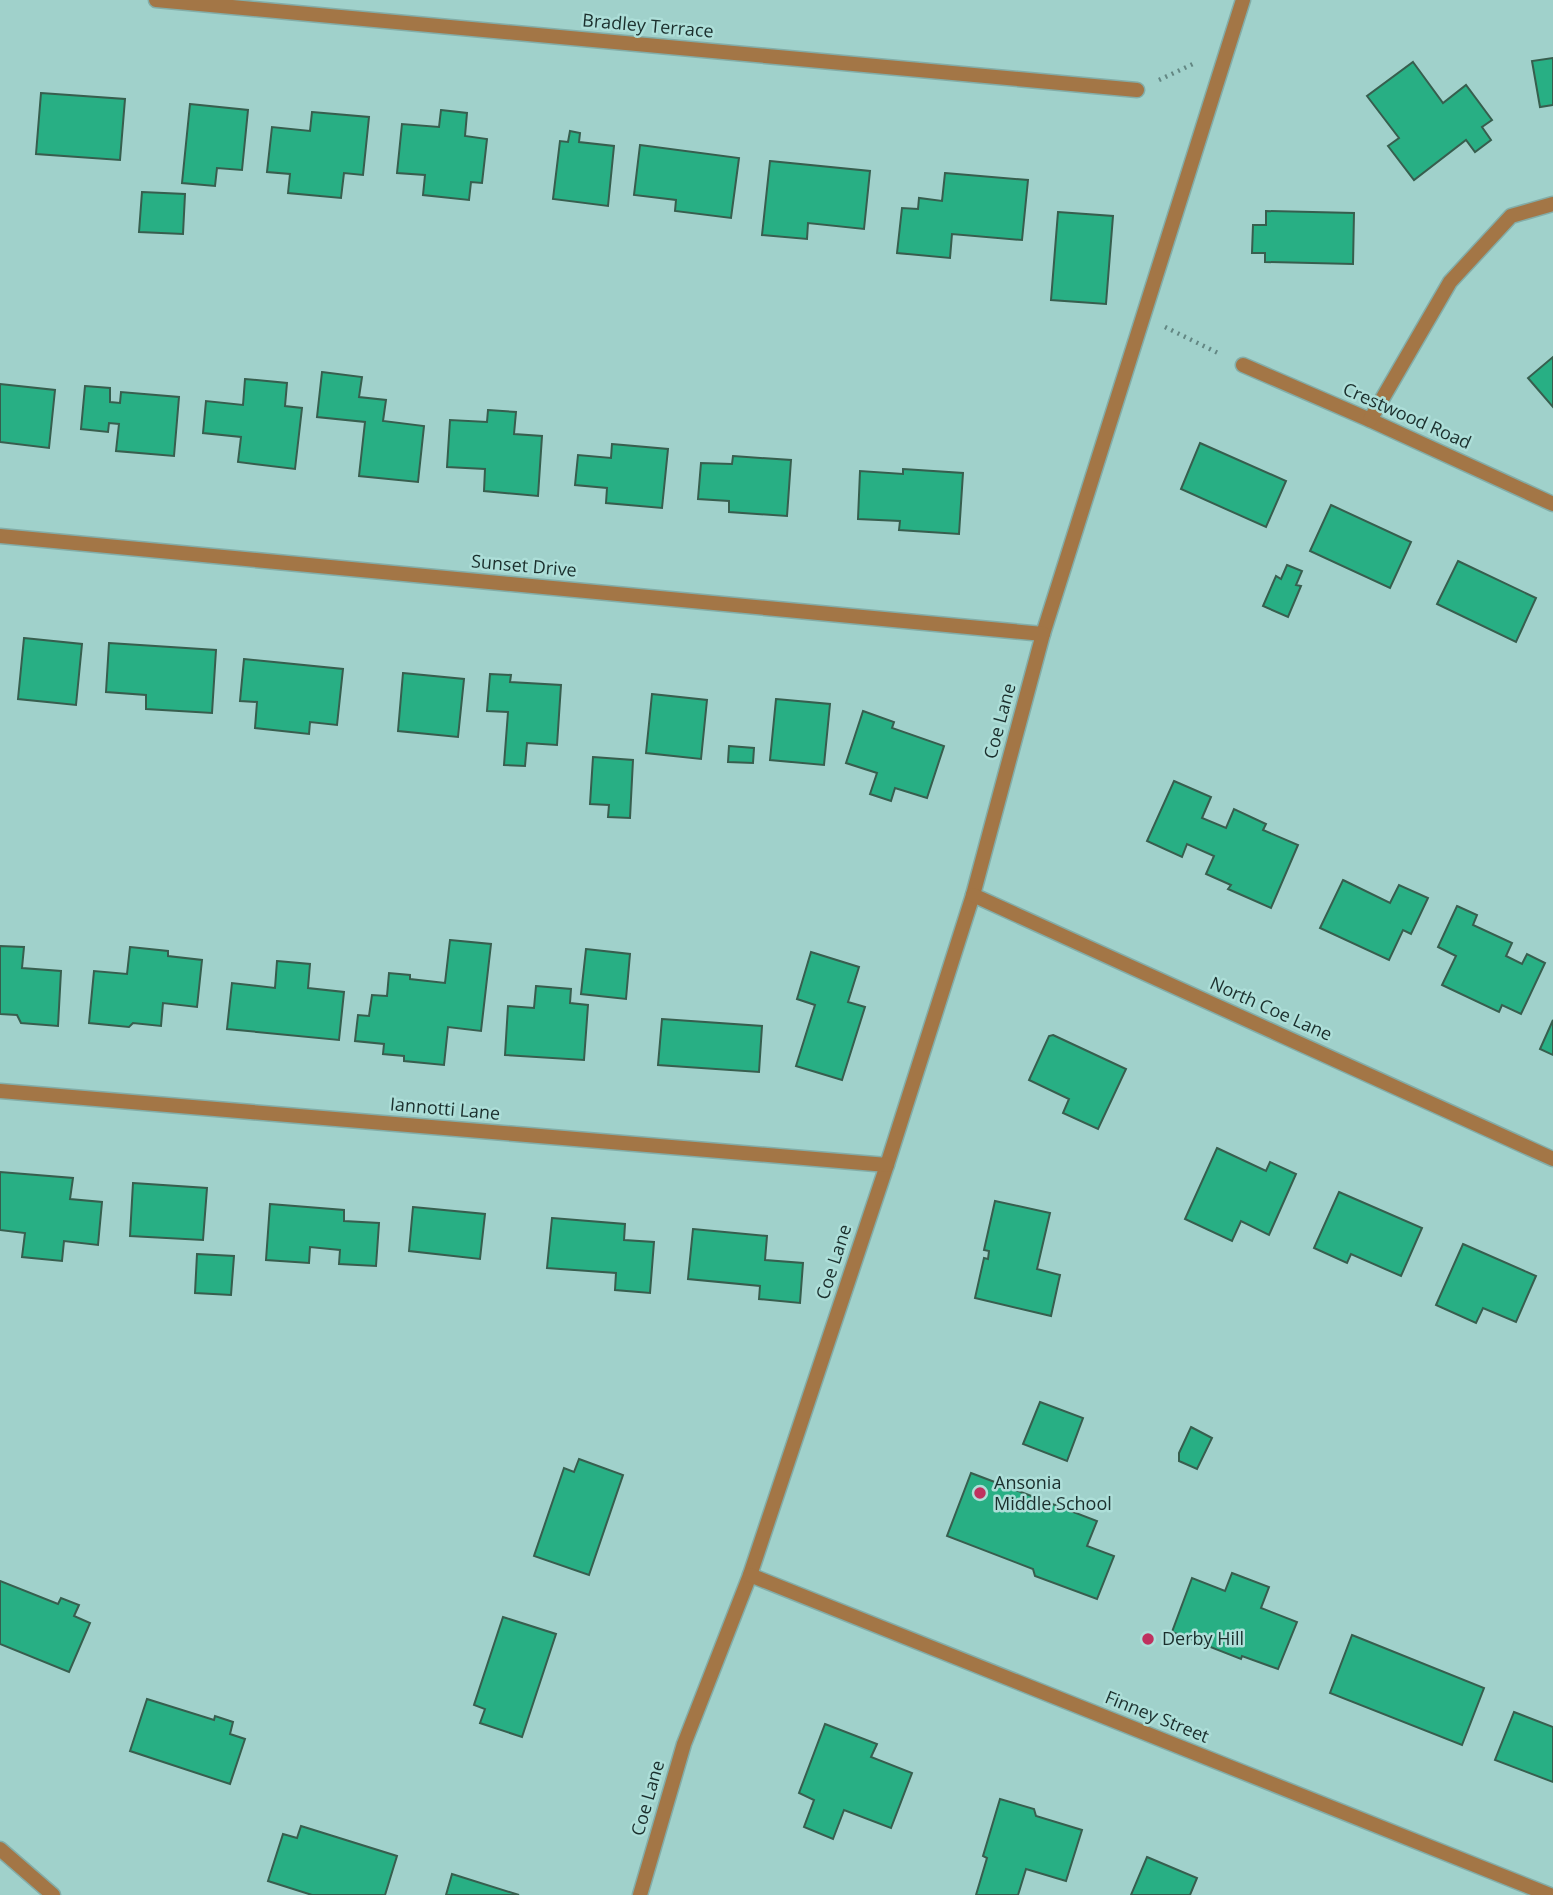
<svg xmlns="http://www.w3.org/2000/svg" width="1553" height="1895" font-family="'Open Sans',sans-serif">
<rect width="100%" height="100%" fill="#a0d1cb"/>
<g fill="#28af84" stroke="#375e4e" stroke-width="2">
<polygon points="1553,58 1553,105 1540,107 1532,61"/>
<polygon points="1413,62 1443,103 1466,85 1492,120 1482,127 1491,140 1475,152 1466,140 1414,180 1388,146 1399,138 1367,96"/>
<polygon points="41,93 125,99 120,160 36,154"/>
<polygon points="190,104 248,110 242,170 217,168 215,186 182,183"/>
<polygon points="441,110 467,113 465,136 487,139 482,183 471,182 469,200 423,195 425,175 397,173 402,124 439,127"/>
<polygon points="312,112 369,117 363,175 344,173 341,198 288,193 290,174 267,172 272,127 310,131"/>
<polygon points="570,131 580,133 579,142 614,146 608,206 553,199 560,141 568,142"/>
<polygon points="640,145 739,158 731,218 675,211 676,200 634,195"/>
<polygon points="770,161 870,171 864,229 808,223 807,239 762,235"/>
<polygon points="945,173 1028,180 1022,240 952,234 950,258 897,253 902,208 918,209 919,198 942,201"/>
<polygon points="142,192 185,194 183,234 139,232"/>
<polygon points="1266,211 1354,213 1353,264 1265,262 1265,253 1252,253 1253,225 1266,225"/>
<polygon points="1058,212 1113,216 1106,304 1051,300"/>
<polygon points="1553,357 1553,407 1528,378"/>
<polygon points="322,372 362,377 359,397 386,400 383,421 424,426 418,482 359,476 365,422 317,417"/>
<polygon points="245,379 287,383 285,406 302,408 295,469 238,462 241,437 203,433 206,401 243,405"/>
<polygon points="0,384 55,390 49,448 0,442"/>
<polygon points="85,386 110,388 110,402 120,403 121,392 179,397 174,456 116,451 119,424 109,423 108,432 81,429"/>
<polygon points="488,410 516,412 514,434 542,436 538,496 484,491 485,469 447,467 450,420 487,422"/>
<polygon points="1200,443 1286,481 1266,527 1181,489"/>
<polygon points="612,444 668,449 662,508 606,503 607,488 575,485 578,455 611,458"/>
<polygon points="733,456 791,460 787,516 729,512 729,501 698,499 701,463 732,464"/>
<polygon points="903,469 963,473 959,534 899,530 900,521 858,519 860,471 903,474"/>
<polygon points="1331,505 1411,542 1390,588 1310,551"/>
<polygon points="1458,561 1536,598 1516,642 1437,604"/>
<polygon points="1287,565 1302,571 1296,585 1301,586 1288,617 1263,606 1276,576 1281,579"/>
<polygon points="24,638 82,644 76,705 18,699"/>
<polygon points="109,643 216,650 212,713 146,709 146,695 106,692"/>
<polygon points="244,659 343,669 337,725 310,722 309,734 255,728 257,702 240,701"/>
<polygon points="403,673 464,679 458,737 398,731"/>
<polygon points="490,674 511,675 510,682 561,685 557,745 527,743 525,766 504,765 508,712 487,711"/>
<polygon points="652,694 707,700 701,759 646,753"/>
<polygon points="776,699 830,704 824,765 770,760"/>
<polygon points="863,711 894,722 892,728 944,746 927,798 895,788 891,801 870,794 877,773 846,763"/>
<polygon points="729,746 754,748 753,763 728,762"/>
<polygon points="593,757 633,760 630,818 608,817 609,805 590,804"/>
<polygon points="1174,781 1211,797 1202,818 1226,828 1234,809 1266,824 1263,830 1298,845 1271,908 1228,889 1231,885 1206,874 1214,856 1187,844 1182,857 1147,841"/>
<polygon points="1343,880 1390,903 1399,885 1428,898 1411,934 1403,930 1389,960 1320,928"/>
<polygon points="1457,906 1477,915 1473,925 1512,943 1506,956 1522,964 1527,954 1545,963 1521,1014 1502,1005 1499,1012 1442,985 1456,956 1438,947"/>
<polygon points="450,940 491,944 481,1031 448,1027 444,1065 404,1061 404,1056 383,1054 384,1044 355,1041 358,1015 369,1016 372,995 387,996 389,973 410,975 410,979 445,983"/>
<polygon points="0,946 24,947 22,968 61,971 58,1026 21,1023 17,1015 0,1014"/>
<polygon points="130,947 168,951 168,956 202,960 197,1007 163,1003 161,1026 133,1023 129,1027 89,1023 94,971 127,974"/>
<polygon points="586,949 630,954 626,999 581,994"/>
<polygon points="811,952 859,967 848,1002 865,1007 842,1080 796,1066 815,1005 797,999"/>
<polygon points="277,961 310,964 308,988 344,992 339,1040 227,1029 232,983 275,988"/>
<polygon points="536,986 571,989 570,1003 588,1005 584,1060 505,1055 508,1006 534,1008"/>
<polygon points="662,1019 762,1026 759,1072 658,1065"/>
<polygon points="1553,1020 1553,1055 1540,1049"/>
<polygon points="1053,1035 1126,1069 1098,1129 1063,1113 1069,1099 1029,1080 1049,1036"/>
<polygon points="1217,1148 1266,1171 1270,1162 1296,1174 1269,1235 1241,1221 1232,1241 1185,1219"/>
<polygon points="0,1172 73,1178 70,1199 102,1202 98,1245 64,1241 62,1261 22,1257 25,1233 0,1230"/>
<polygon points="133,1183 207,1188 203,1240 130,1236"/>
<polygon points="1339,1192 1422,1228 1401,1276 1351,1254 1347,1263 1314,1248"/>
<polygon points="995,1201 1050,1213 1037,1269 1060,1275 1051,1316 975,1298 984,1258 988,1259 989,1251 984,1250"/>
<polygon points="270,1204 344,1210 344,1221 379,1223 376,1266 339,1264 340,1250 310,1247 309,1263 266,1260"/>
<polygon points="413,1207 485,1214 480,1259 409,1251"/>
<polygon points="552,1218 625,1224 624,1240 654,1242 650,1293 615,1290 616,1273 547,1268"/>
<polygon points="693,1229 767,1236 765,1260 803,1263 800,1303 759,1299 760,1286 688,1279"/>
<polygon points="1463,1244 1536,1276 1516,1322 1483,1308 1476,1323 1436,1305"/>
<polygon points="197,1254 234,1256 231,1295 195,1293"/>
<polygon points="1040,1402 1083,1418 1067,1461 1023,1444"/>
<polygon points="1191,1427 1212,1438 1197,1469 1179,1461 1179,1453"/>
<polygon points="579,1459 623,1475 589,1575 534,1556 564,1468 574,1472"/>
<polygon points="971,1473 1097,1521 1087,1546 1114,1556 1097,1599 1035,1576 1033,1569 947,1536"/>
<polygon points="1232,1573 1269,1587 1261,1608 1297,1622 1278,1669 1242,1656 1241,1659 1172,1632 1192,1578 1225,1591"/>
<polygon points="0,1581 58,1604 61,1598 79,1605 74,1616 90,1623 69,1672 0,1644"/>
<polygon points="503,1617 556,1634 522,1737 480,1723 485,1709 474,1705"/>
<polygon points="1352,1635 1484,1688 1462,1745 1330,1693"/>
<polygon points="147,1699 214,1720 215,1716 233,1722 230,1734 245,1739 230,1784 130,1751"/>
<polygon points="1514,1712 1553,1727 1553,1782 1495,1760"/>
<polygon points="825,1724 877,1744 871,1757 912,1773 891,1828 844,1810 833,1839 804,1827 814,1800 799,1793"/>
<polygon points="1000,1799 1034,1809 1036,1816 1082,1830 1066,1881 1026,1869 1018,1895 976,1895 987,1858 983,1856"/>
<polygon points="301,1826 397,1856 385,1895 312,1895 268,1881 283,1834 297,1838"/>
<polygon points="1147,1857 1197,1878 1190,1895 1131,1895"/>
<polygon points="452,1874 519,1895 446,1895"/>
</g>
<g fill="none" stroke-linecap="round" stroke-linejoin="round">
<g stroke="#83ada8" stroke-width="17">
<polyline id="lane" points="1043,634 1243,0"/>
</g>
<g stroke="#83ada8" stroke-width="17">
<g id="street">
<polyline points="156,0 1137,90"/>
<polyline points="1243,365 1370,420 1553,504"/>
<polyline points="1370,420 1450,282 1511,216 1553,204"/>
<polyline points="0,536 1043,634 973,895 887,1165 750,1575 684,1744 640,1895"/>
<polyline points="973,895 1553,1159"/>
<polyline points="0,1091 887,1165"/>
<polyline points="750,1575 1550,1895"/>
<polyline points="0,1849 53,1895"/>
</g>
</g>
<g stroke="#638783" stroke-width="4.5" stroke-dasharray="2 5" stroke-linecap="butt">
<polyline points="1159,80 1195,63"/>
<polyline points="1165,327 1220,354"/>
</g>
<use href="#lane" stroke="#a37646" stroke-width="14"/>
<use href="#street" stroke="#a37646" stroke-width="14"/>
</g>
<g fill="#bf315f" stroke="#added8" stroke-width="2.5">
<circle cx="980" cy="1493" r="7"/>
<circle cx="1148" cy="1639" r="7"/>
</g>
<g text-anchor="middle" stroke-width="5" stroke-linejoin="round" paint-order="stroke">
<g font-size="18" fill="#1b2f2d" stroke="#added8">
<text transform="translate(648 26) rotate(5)" y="6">Bradley Terrace</text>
<text transform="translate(1407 416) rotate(24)" y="6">Crestwood Road</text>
<text transform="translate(524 566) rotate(5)" y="6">Sunset Drive</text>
<text transform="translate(1000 721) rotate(-75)" y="6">Coe Lane</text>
<text transform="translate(1271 1009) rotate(24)" y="6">North Coe Lane</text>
<text transform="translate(445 1109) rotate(5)" y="6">Iannotti Lane</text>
<text transform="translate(834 1262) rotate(-72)" y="6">Coe Lane</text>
<text transform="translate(1157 1717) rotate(22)" y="6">Finney Street</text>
<text transform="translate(648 1798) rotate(-74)" y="6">Coe Lane</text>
</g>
<g font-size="18" fill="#1b2f2d" stroke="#added8" text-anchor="start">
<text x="994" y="1489">Ansonia<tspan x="994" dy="21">Middle School</tspan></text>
<text x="1162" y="1645">Derby Hill</text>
</g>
</g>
</svg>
